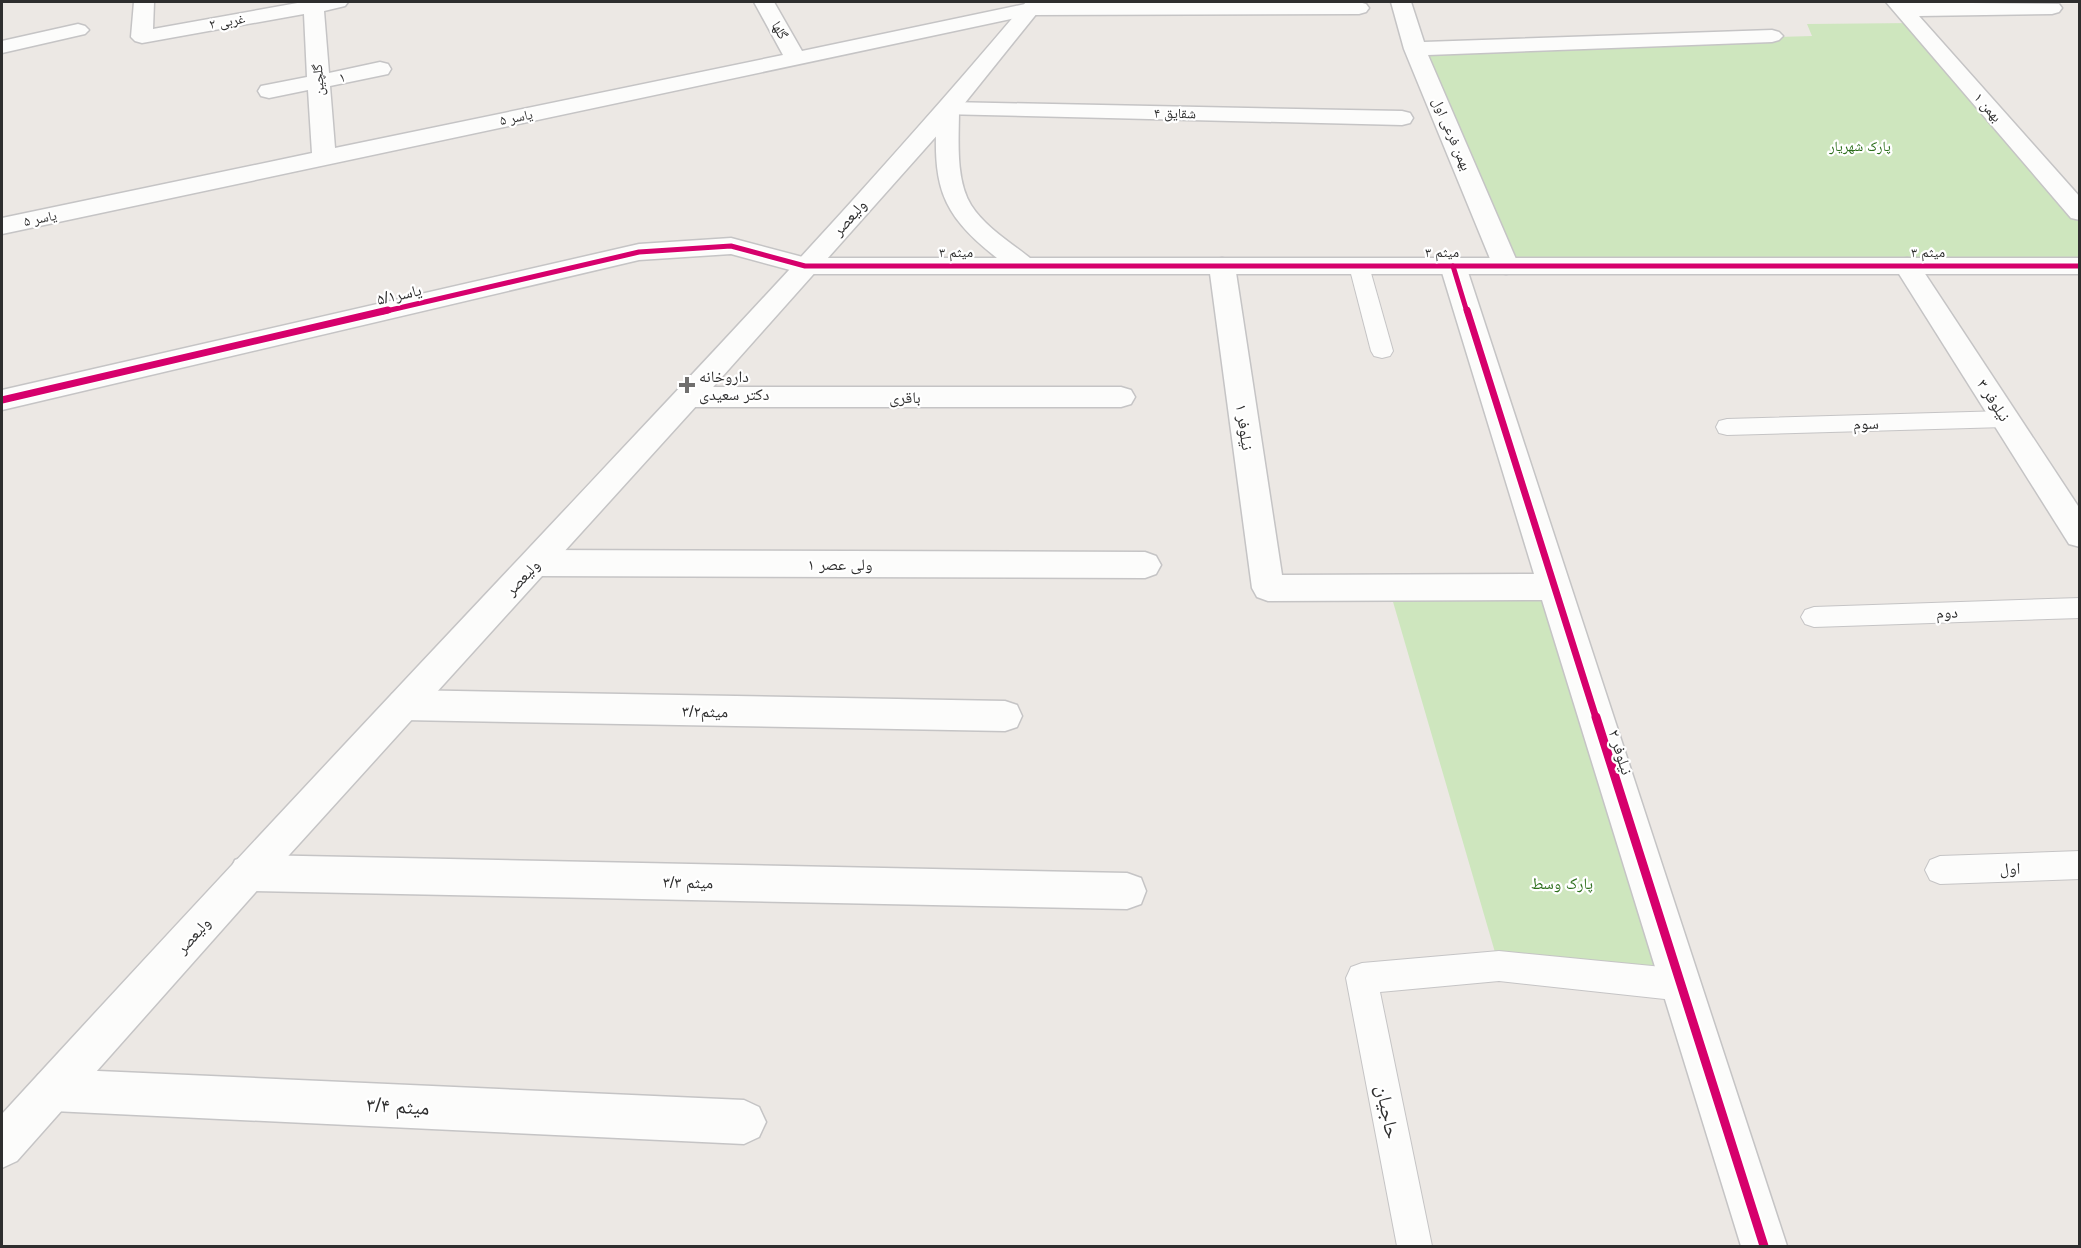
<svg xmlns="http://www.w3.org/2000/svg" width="2081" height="1248" font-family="Arial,'Noto Naskh Arabic',sans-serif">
<rect width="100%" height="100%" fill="#ece8e4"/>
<g fill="#cee6be">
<polygon points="1915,23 2079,213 2079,266 1506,266 1415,49 1812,36 1807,24"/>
<polygon points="1552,587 1683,985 1499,966 1389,588"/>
</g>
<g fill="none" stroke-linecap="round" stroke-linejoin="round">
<g stroke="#c5c4c5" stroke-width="2">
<g id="service">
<polygon points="1359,260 1366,261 1369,266 1393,351 1390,356 1382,358 1374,356 1371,351 1349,266 1352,261"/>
<polygon points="2005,411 2013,413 2016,419 2013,425 2005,427 1727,435 1719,433 1716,427 1719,421 1727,419"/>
<polygon points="2080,598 2080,618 1814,627 1805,624 1801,617 1805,610 1814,607"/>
<polygon points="2080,851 2080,879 1940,884 1930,880 1925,870 1930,860 1940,856"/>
<polygon points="1499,951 1683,969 1694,974 1699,985 1694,996 1683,1001 1499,981 1380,992 1432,1246 1397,1246 1346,978 1351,967 1362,963"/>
</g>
</g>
<g stroke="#c5c4c5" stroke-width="3">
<g id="minor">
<polygon points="134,2 154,2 153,29 303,2 348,2 345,6 324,11 329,73 380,62 388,64 391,69 388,74 330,86 335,148 783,55 754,2 774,2 802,51 1030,3 1359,2 1366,4 1369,8 1366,12 1359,14 1030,15 2,234 2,218 312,153 308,90 269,98 261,96 258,91 261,86 307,77 304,14 142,43 135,41 131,37"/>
<polygon points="1391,2 1411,2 1424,42 1772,30 1779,32 1783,36 1779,40 1772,42 1428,55 1519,266 1515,272 1506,274 1497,272 1493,266 1404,49"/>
<polygon points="1886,2 2059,4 2062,8 2059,12 2052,14 1919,16 2080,197 2080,220 2071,218"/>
<polygon points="78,24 85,26 89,30 85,34 2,53 2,41"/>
<polygon points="948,102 1402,111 1410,113 1413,118 1410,123 1402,125 940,114 937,109 940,104"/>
<polygon points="731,238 814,260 818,266 814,272 805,274 731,254 639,260 2,410 2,390 639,244"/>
<polygon points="1222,258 1231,260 1235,266 1282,575 1534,574 1440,266 1444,260 1453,258 1462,260 1466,266 1787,1246 1741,1246 1542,600 1268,601 1257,597 1252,588 1209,266 1213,260"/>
<polygon points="1907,258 1916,260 2080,509 2080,547 2069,544 1894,266 1898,260"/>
<polygon points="688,387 1121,387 1131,390 1135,397 1131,404 1121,407 688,407 678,404 674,397 678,390"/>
<polygon points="536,550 1145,552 1156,556 1161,565 1156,574 1145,578 536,576 525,572 520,563 525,554"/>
<polygon points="404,690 1005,701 1017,705 1022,716 1017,727 1005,731 404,720 392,716 387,705 392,694"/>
<polygon points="248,855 1127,873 1141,878 1146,891 1141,904 1127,909 248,891 235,886 229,873 235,860"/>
<polygon points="53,1069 744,1100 759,1107 766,1122 759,1137 744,1144 53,1111 38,1105 32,1090 38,1075"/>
</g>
</g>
<g stroke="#c5c4c5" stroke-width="3">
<path id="tertiary" d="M948,102l8,2 3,5c0,30 -4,70 12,96 14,22 39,37 59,53h1050v16h-1275l-9,-2 -4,-6 4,-6 9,-2h192c-60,-47 -64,-75 -60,-149l3,-5z"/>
</g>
<g stroke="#c5c4c5" stroke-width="3">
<path id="secondary" d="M1026,2h20l-90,112 -258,290 -437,482 -244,275 -15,7v-54c174,-190 351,-379 528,-567 168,-179 338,-357 496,-545z"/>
</g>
<use href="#service" fill="#fcfcfb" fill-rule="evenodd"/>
<use href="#minor" fill="#fcfcfb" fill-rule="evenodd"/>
<use href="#tertiary" fill="#fcfcfb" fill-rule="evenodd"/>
<use href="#secondary" fill="#fcfcfb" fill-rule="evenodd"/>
<g stroke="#fff" stroke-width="8">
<g id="cycleway-far2">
<polyline points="1453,266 1467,312"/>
<polyline points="382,312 639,252 731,246 805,266 2080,266"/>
</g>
</g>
<g stroke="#fff" stroke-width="10">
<g id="cycleway-far1">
<polyline points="1467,310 1596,718"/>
<polyline points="2,400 388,310"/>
</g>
</g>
<g stroke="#fff" stroke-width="13">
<polyline id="cycleway" points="1596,717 1764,1246"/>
</g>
<use href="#cycleway-far2" stroke="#d6006c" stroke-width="5"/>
<use href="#cycleway-far1" stroke="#d6006c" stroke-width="7"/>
<use href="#cycleway" stroke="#d6006c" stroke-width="9"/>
</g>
<path fill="#706f6e" stroke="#fff" stroke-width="2" d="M684 376h6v6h6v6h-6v6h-6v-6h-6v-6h6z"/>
<g text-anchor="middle" stroke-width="4.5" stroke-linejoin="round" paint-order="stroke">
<g font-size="14" fill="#2e2e2e" stroke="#fff">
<text transform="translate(227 21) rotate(-10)" y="5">۲ غربی</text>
<text transform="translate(780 30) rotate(60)" y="5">گلها</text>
<text transform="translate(342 77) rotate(-12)" y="5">۱</text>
<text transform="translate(318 80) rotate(-94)" y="5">گلچین</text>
<text transform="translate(1988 107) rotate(49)" y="5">بهمن ۱</text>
<text transform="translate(1175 113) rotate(1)" y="5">شقایق ۴</text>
<text transform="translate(516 117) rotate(-12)" y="5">یاسر ۵</text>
<text transform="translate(1452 134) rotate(67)" y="5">بهمن فرعی اول</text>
<text transform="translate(40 218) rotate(-12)" y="5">یاسر ۵</text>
<text x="956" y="257">میثم ۳</text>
<text x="1442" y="257">میثم ۳</text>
<text x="1928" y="257">میثم ۳</text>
</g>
<g font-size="14" fill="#2c6e1b" stroke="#fff">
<text x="1860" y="151">پارک شهریار</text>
</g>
<g font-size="16" fill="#2e2e2e" stroke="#fff">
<text transform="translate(849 217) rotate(-48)" y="6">ولیعصر</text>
<text transform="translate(399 294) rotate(-13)" y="6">یاسر۵/۱</text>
<text x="905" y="403">باقری</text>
<text transform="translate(1994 400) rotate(57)" y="6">نیلوفر ۳</text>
<text transform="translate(1866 423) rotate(-2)" y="6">سوم</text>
<text transform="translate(1245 427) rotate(82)" y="6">نیلوفر ۱</text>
<text x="840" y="570">ولی عصر ۱</text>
<text transform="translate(522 577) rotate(-47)" y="6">ولیعصر</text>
<text transform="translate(1947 612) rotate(-2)" y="6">دوم</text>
<text transform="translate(705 711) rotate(1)" y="6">میثم۳/۲</text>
<text transform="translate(1621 752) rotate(72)" y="6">نیلوفر ۲</text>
<text transform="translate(2010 868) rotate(-2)" y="6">اول</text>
<text transform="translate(688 882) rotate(1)" y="6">میثم ۳/۳</text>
<text transform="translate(193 935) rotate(-48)" y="6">ولیعصر</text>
</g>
<g font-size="16" fill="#2e2e2e" stroke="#fff" text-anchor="start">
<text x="699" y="382">داروخانه<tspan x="699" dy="18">دکتر سعیدی</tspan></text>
</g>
<g font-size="16" fill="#2c6e1b" stroke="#fff">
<text x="1562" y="889">پارک وسط</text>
</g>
<g font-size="20" fill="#2e2e2e" stroke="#fff">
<text transform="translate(398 1106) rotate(3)" y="7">میثم ۳/۴</text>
<text transform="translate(1388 1112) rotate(79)" y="7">حاجیان</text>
</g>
</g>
<rect width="2081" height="1248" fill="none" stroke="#2e2e2e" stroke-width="6"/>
</svg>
